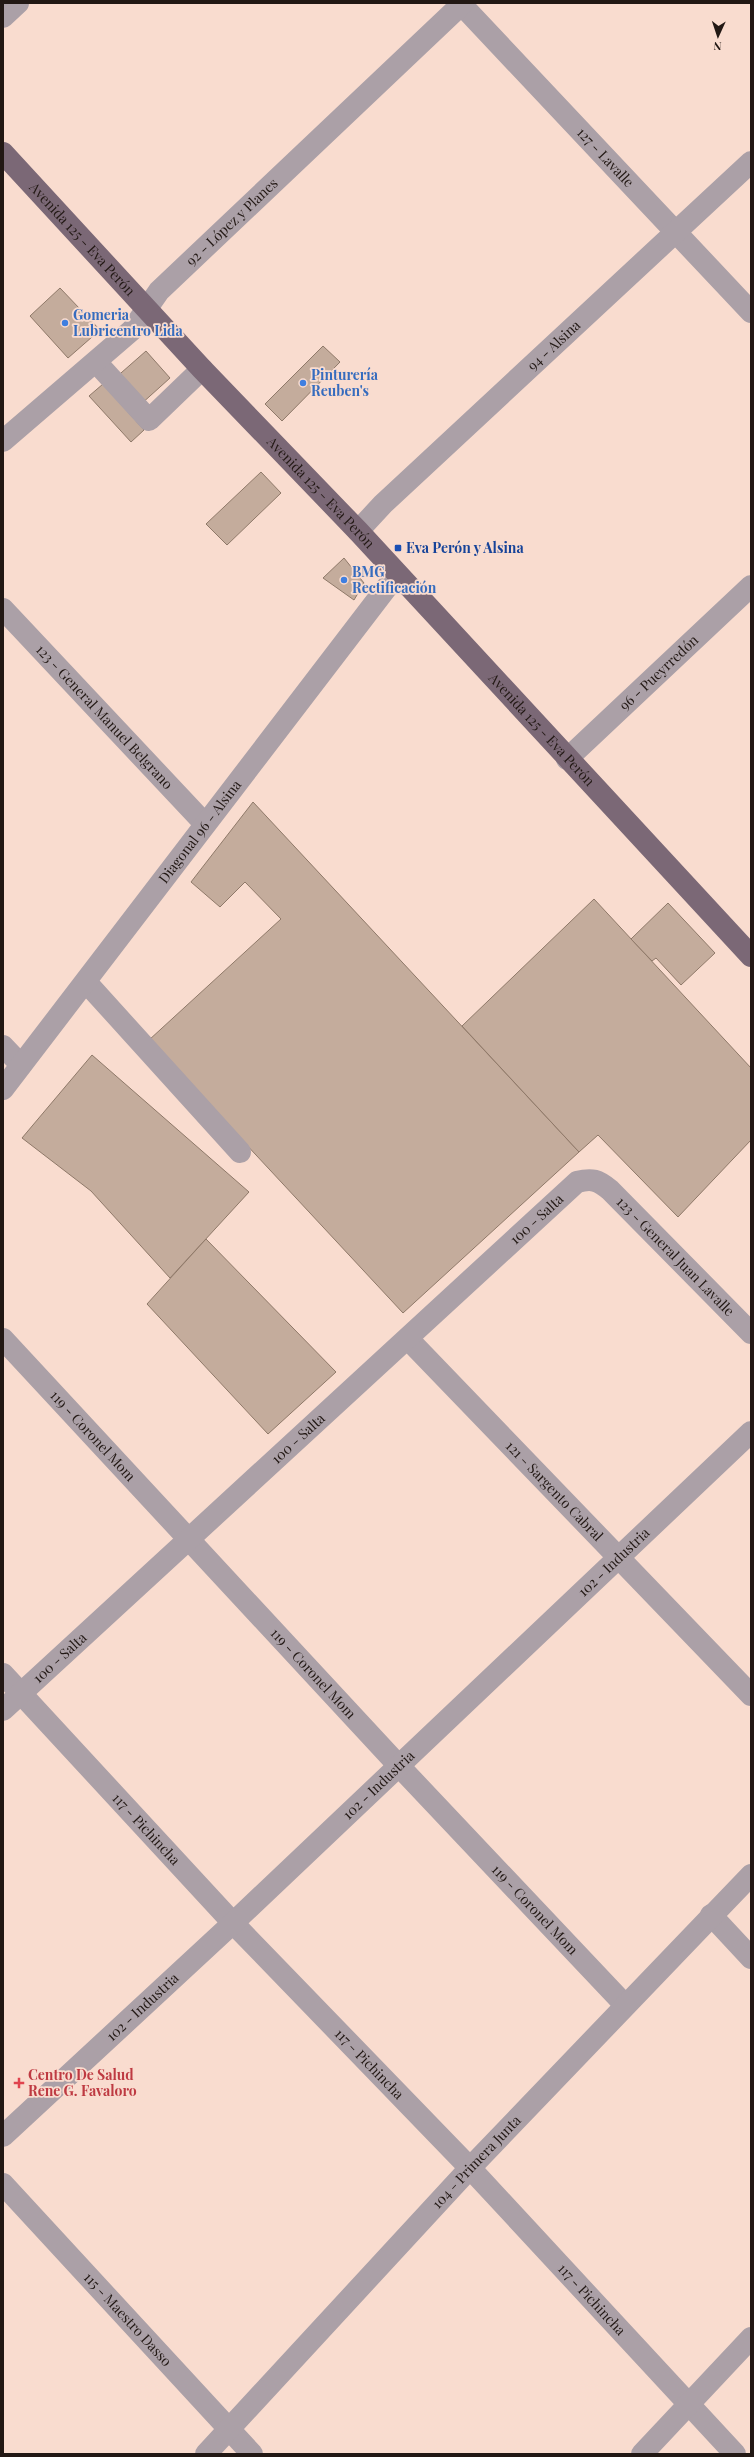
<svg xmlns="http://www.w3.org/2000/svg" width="754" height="2457" font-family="'Playfair Display',serif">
<rect width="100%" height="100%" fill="#f9dccf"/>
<g fill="#c4ac9c" stroke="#8f7969">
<polygon points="60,288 100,330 68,358 30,316"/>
<polygon points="323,346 340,362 282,421 265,404"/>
<polygon points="146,351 170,378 130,414 105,387"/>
<polygon points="103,384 144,430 131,442 89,396"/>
<polygon points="261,472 281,493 227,545 206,524"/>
<polygon points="344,558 364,583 354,600 323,578"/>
<polygon points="253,802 579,1152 403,1313 149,1040 281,919 245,882 220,907 191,882"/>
<polygon points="594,899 751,1068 751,1140 678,1217 598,1135 579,1152 462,1026"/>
<polygon points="668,903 715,953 681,985 656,958 652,961 631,939"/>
<polygon points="92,1055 249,1192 170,1278 91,1191 22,1138"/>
<polygon points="206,1239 336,1372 268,1434 147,1304"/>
</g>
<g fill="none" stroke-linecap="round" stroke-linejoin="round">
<g stroke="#aba0a7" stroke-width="22">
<path id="s1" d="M460,3l291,309"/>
<polyline points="3,17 18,3"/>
<polyline points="96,362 149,420 202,369"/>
<path id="s2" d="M3,441l129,-111 27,-39 304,-288"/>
<path id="s3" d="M358,531l25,-27 368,-342"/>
<path id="s4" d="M3,609l202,215"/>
<path id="s5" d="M567,759l184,-173"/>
<polyline points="86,982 240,1152"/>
<polyline points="3,1046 21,1065"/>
<path id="s6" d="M3,1089l394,-515"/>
<path id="s7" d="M3,1339l396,427 226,239"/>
<path id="s8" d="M408,1339l343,356"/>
<path id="s9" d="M3,1674l230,249 237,245 265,286"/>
<path id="s10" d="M3,1710l574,-528c15,-4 21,-2 33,8l141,143"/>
<polyline points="711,1915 751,1958"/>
<path id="s11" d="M3,2136l230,-213 518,-491"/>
<path id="s12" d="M3,2184l249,270"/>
<path id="s13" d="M206,2454l264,-286 281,-293"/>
<polyline points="642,2454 751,2338"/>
</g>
<path stroke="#7b6876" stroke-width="22" id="s14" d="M3,153l199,216 156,162 393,425"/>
</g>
<g fill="#3f7fe0" stroke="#f9dccf" stroke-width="1.5">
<circle cx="65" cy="323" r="4"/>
<circle cx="303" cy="383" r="4"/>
<circle cx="344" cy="580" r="4"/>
</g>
<rect fill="#1a4fb4" stroke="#f9dccf" stroke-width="1.5" x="394" y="544" width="8" height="8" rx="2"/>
<path fill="#e0444e" stroke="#f9dccf" stroke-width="1.5" d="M17 2077h4v4h4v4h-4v4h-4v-4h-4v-4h4z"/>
<g text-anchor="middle" stroke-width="3.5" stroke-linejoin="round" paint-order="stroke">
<g font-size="14" fill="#221814" stroke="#f9dccf">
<text dy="5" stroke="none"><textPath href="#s1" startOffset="212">127 - Lavalle</textPath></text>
<text dy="5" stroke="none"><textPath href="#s2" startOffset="318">92 - López y Planes</textPath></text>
<text dy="5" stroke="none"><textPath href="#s14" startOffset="117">Avenida 125 - Eva Perón</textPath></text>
<text dy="5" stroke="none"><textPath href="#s3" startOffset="270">94 - Alsina</textPath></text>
<text dy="5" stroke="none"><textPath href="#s14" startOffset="465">Avenida 125 - Eva Perón</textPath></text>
<text dy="5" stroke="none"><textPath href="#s5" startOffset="126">96 - Pueyrredón</textPath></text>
<text dy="5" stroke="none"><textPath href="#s4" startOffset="148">123 - General Manuel Belgrano</textPath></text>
<text dy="5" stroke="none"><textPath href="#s14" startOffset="789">Avenida 125 - Eva Perón</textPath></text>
<text dy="5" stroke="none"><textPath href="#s6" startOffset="324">Diagonal 96 - Alsina</textPath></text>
<text dy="5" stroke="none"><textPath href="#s10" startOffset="725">100 - Salta</textPath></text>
<text dy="5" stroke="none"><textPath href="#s10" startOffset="909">123 - General Juan Lavalle</textPath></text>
<text dy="5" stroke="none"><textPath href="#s7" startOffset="132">119 - Coronel Mom</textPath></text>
<text dy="5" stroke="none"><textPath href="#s10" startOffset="401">100 - Salta</textPath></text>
<text dy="5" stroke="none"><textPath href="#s8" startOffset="211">121 - Sargento Cabral</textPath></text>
<text dy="5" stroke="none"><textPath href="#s11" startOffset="838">102 - Industria</textPath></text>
<text dy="5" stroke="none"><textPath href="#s10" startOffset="77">100 - Salta</textPath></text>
<text dy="5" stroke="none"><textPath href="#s7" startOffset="456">119 - Coronel Mom</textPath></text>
<text dy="5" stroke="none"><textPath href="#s11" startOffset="514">102 - Industria</textPath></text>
<text dy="5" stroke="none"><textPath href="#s9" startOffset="211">117 - Pichincha</textPath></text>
<text dy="5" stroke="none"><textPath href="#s7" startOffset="780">119 - Coronel Mom</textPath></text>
<text dy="5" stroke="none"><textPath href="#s11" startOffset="190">102 - Industria</textPath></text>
<text dy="5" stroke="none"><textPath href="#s9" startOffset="535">117 - Pichincha</textPath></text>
<text dy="5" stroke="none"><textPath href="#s13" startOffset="398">104 - Primera Junta</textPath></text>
<text dy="5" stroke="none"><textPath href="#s9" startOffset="859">117 - Pichincha</textPath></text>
<text dy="5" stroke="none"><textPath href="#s12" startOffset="184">115 - Maestro Dasso</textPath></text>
</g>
<g font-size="14" font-weight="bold" fill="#366cbe" stroke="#f9dccf" text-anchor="start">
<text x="73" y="320">Gomeria<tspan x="73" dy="16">Lubricentro Lida</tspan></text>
<text x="311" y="380">Pinturería<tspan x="311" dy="16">Reuben's</tspan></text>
<text x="352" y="577">BMG<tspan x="352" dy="16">Rectificación</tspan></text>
</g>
<g font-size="14" font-weight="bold" fill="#164399" stroke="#f9dccf" text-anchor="start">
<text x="406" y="553">Eva Perón y Alsina</text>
</g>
<g font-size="14" font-weight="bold" fill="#be3a42" stroke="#f9dccf" text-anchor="start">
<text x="28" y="2080">Centro De Salud<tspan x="28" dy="16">Rene G. Favaloro</tspan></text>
</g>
</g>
<rect width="754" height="2457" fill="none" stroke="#221814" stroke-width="8"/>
<g transform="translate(718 36) rotate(183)" stroke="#f9dccf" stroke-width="3" paint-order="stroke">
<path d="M0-3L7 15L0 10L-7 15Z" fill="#221814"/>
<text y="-6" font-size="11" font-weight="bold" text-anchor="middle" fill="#221814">N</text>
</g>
</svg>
